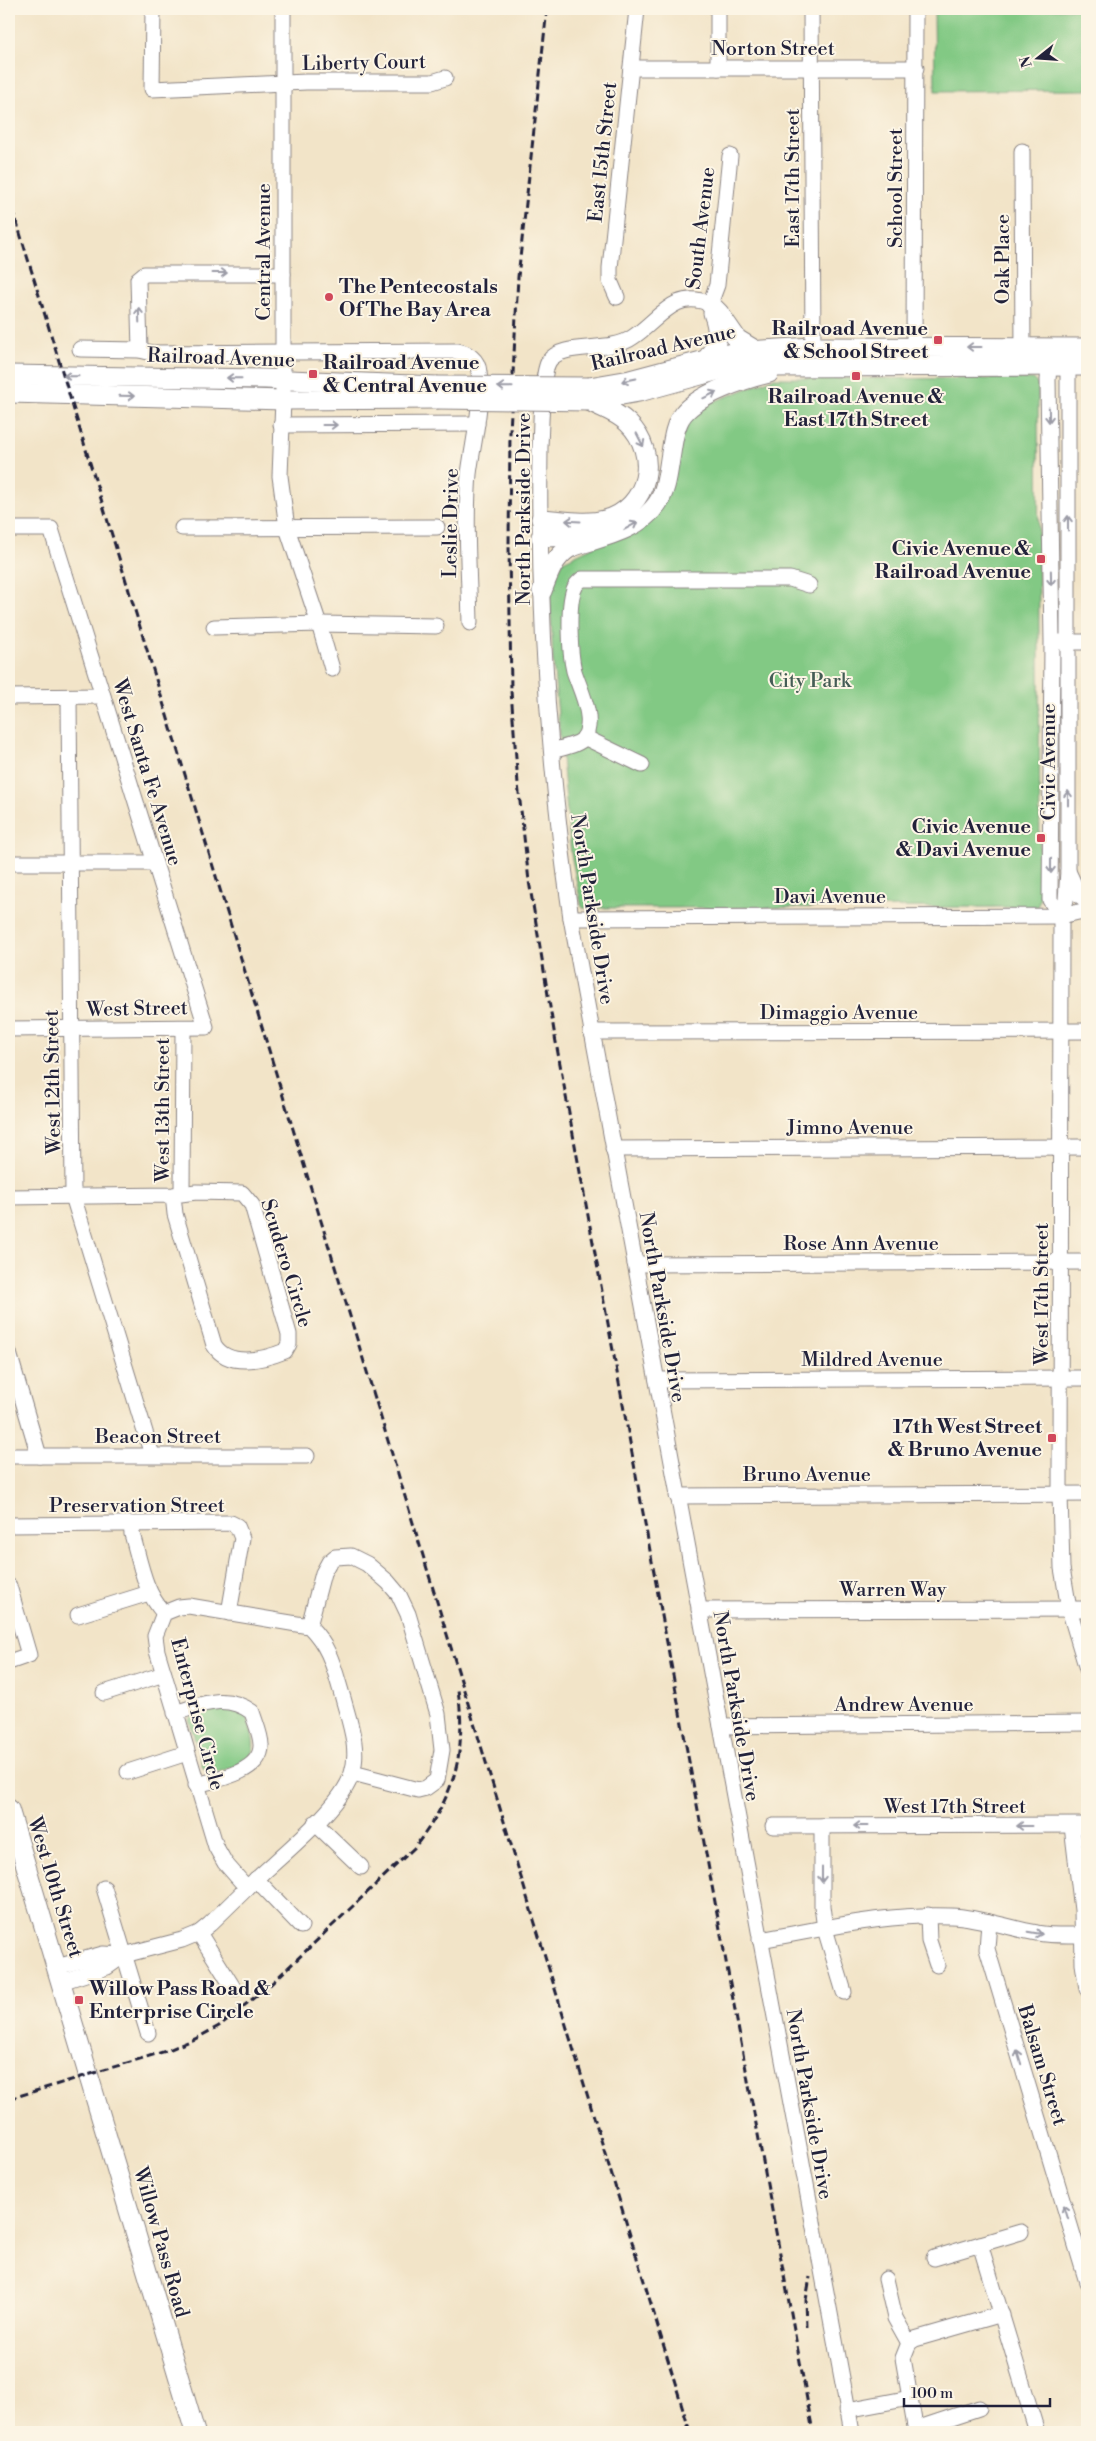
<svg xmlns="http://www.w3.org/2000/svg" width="1096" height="2441" font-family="'Libre Bodoni',serif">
<rect width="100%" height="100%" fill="#fcf5e5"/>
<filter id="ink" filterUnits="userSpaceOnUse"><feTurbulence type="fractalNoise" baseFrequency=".02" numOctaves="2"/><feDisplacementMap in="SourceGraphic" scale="10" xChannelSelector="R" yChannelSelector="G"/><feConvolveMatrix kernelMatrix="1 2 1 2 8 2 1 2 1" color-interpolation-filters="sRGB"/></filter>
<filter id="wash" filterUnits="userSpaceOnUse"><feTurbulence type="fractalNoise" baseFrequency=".0096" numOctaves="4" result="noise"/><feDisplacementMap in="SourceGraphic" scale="20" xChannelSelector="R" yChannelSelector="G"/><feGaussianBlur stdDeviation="1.12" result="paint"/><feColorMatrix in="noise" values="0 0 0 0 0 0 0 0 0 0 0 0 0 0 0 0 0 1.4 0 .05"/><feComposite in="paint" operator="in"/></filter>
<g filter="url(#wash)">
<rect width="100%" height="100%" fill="#f2e4c8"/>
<g fill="#82c984" stroke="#527660">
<polygon points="934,9 1087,9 1087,90 935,91"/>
<polygon points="774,378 1034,379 1038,386 1040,899 1037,907 582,908 571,854 553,661 550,591 563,561 643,523 686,422 710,403"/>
<path d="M219,1707h8l19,8c16,43 7,46 -34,59l-9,-6 -14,-49 4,-4z"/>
</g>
</g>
<g filter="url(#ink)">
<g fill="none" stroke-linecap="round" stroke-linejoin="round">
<g stroke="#8a8382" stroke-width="17">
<g id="minor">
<polyline points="153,9 152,89 306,82 432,82 445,78"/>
<polyline points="283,9 283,400 280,476 287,528 319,624 332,669"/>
<polyline points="811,9 813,347"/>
<polyline points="631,68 916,68"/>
<polyline points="718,68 718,9"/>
<polyline points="1022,151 1023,358"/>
<path d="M730,156l-13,129 -7,19c-35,-16 -51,16 -77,33 -23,17 -71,4 -84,24 -8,12 -8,70 -9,86 -2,157 8,316 31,471l281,1514"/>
<polyline points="617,297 610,281 610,268 637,9"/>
<path d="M80,349l60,1 12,3 305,-2c11,2 21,8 22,21 4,33 -6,70 -10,102 -4,49 0,100 1,149"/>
<polyline points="140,350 138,279 144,274 283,274"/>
<polyline points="1053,356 1049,367 1048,380 1052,642 1050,900 1061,916"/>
<polyline points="1062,356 1068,367 1068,871 1066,900 1061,916 1060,1494 1062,1568 1069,1609 1087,1669"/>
<polyline points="914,358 915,9"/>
<polyline points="281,425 477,424"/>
<polyline points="182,528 437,527"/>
<polyline points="9,529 51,529 206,1027 9,1029"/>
<polyline points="214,627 319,624 436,626"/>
<polyline points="1059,642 1087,642"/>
<polyline points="9,697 103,696"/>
<polyline points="69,697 73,1196 152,1455"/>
<polyline points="584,737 642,765"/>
<path d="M552,751c8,-3 27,-6 32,-13 12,-19 -4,-48 -10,-67 -4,-16 -7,-69 1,-84 1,-3 5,-6 7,-8h208l19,6"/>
<polyline points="9,863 155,863"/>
<polyline points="1068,871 1079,895 1087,901"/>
<polyline points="571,918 1061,916 1087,910"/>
<polyline points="591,1032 1087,1031"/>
<polyline points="613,1149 1087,1147"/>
<polyline points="182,1193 183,1028"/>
<path d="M9,1197l164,-2 23,-3 46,1 10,12 37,129v10l-4,7c-22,9 -57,17 -71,-6l-39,-131 -2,-19"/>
<polyline points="635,1264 1087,1262"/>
<polyline points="9,1353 39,1456"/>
<polyline points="657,1380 1087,1378"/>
<polyline points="9,1456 307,1456"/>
<polyline points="677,1496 1087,1494"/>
<path d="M131,1524l1,10c8,27 12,58 32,79"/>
<polyline points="9,1525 231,1523 237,1526 242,1538 229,1613"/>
<polyline points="9,1586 29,1655 9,1662"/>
<path d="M189,1606l120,20c22,22 25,43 34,72 6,23 17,51 9,75 -10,36 -77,87 -105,115l-22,-25 -9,-16 -59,-196 -2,-15 9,-23 15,-6z"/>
<polyline points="699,1610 1087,1609"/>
<polyline points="78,1615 149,1593"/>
<polyline points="309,1626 323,1573 329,1562 335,1557 351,1556 367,1564 388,1582 399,1595 408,1614 438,1714 442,1750 437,1780 426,1788 418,1790 353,1773"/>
<polyline points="104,1693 164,1674"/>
<path d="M175,1713c29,-9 50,-20 77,-1 3,10 9,23 9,33 1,27 -45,35 -65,40"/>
<polyline points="721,1726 1087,1723"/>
<polyline points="128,1772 187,1753"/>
<polyline points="315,1823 361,1867"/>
<polyline points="773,1826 1087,1825"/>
<polyline points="822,1826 822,1906 825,1929 844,1992"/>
<polyline points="1072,1826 1082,1910 1083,1964 1087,1989"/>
<polyline points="256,1879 301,1926"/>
<polyline points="104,1888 148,2033"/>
<polyline points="928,1915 929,1941 937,1965"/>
<polyline points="989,1922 987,1949 1087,2282"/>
<polyline points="199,1933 234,1989"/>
<path d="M760,1940c64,-11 126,-27 191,-24 29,1 57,12 86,17 15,3 30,2 45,2"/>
<polyline points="57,1967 103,1954 124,1955 182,1940 199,1933 210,1924 247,1888"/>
<polyline points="61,1982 107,1967 124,1955"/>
<polyline points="980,2244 1037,2432"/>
<polyline points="934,2258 1021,2232"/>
<polyline points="886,2279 895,2318 909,2343"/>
<polyline points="847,2410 910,2398"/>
<polyline points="916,2429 979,2408"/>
<polyline points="916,2432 903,2358 909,2343 915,2339 1002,2314"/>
</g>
</g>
<g stroke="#8a8382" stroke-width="21">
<g id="major">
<polyline points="710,304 719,313 737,339 755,350"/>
<path d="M707,359c12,-16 13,-28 6,-46"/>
<polyline points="9,375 265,379 437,386"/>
<polyline points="589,387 630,380 732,353 763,350 813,347 1087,348"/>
<polyline points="9,393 283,400 437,399"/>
<polyline points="589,401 639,392 730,367 1087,366"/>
<path d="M541,519c20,1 44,6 64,1 44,-12 55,-66 23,-97 -11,-11 -26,-15 -39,-22"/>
<polyline points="541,537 587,536"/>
<path d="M542,591c7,-18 11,-32 27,-43 30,-11 68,-16 88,-44 10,-14 11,-34 14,-51 2,-13 4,-29 12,-39 16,-20 61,-35 86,-41"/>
<polyline points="9,1809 195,2432"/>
</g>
</g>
<use href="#minor" stroke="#fff" stroke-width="15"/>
<use href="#major" stroke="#fff" stroke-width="19"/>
<g stroke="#22223b" stroke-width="3" stroke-dasharray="8 4" stroke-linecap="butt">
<polyline points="547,9 518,277 510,432 509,546 511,691 518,784 529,881 555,1037 813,2432"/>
<polyline points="9,197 690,2432"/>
<path d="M9,2099l157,-48 29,-12 24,-13 52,-42 143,-136c40,-51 53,-93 44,-158"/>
<polyline points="807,2327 806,2300 810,2277"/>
</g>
<g stroke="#8a8382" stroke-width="21" stroke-linecap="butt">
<g id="major-bridge">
<polyline points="437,386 589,387"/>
<polyline points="437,399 589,401"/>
</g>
</g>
<use href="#major-bridge" stroke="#fff" stroke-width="19"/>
</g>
<defs><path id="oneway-shaft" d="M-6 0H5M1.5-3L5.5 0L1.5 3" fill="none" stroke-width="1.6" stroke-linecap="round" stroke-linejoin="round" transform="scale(1.25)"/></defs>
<g stroke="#9c9ca7">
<use href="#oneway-shaft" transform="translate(220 273)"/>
<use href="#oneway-shaft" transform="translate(139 315) rotate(-92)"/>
<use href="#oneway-shaft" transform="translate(974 347) rotate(180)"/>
<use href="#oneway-shaft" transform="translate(71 376) rotate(-179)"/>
<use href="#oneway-shaft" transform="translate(234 378) rotate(-179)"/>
<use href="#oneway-shaft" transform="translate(629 380) rotate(168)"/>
<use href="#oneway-shaft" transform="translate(505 387) rotate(-179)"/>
<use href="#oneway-shaft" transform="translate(710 395) rotate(-26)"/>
<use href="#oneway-shaft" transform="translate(127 396) rotate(1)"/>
<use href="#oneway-shaft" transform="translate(1049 415) rotate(89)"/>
<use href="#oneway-shaft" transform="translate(330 425)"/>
<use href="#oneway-shaft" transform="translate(640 440) rotate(63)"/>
<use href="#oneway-shaft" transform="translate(573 521) rotate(-177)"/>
<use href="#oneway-shaft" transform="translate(1068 523) rotate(-90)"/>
<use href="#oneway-shaft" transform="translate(631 526) rotate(-29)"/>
<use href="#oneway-shaft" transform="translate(1051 578) rotate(89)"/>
<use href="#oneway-shaft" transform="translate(1068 798) rotate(-90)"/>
<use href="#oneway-shaft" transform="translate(1051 866) rotate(90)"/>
<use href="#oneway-shaft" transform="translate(861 1826) rotate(180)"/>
<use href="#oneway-shaft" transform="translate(1024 1826) rotate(180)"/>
<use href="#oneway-shaft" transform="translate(822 1875) rotate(90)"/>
<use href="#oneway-shaft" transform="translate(1035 1933) rotate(10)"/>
<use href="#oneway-shaft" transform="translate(1019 2057) rotate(-107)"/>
<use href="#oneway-shaft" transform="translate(1066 2212) rotate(-107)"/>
</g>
</g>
<g fill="#d1495b" stroke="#fcf5e5" stroke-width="2">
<circle cx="329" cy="297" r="5"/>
<rect x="933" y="335" width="10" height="10" rx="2.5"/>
<rect x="308" y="369" width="10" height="10" rx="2.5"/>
<rect x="851" y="371" width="10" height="10" rx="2.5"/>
<rect x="1036" y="554" width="10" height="10" rx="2.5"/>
<rect x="1036" y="833" width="10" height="10" rx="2.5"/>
<rect x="1047" y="1433" width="10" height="10" rx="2.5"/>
<rect x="74" y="1995" width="10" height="10" rx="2.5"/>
</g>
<g text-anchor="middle" stroke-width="4" stroke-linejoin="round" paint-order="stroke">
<g font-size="20" fill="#22223b" stroke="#fcf5e5">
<text x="773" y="55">Norton Street</text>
<text transform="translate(364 62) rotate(-1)" y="7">Liberty Court</text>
<text transform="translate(602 152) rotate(-84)" y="7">East 15th Street</text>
<text transform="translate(792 178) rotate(-90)" y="7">East 17th Street</text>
<text transform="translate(895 188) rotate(-90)" y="7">School Street</text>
<text transform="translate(700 228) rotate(-83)" y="7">South Avenue</text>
<text transform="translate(263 252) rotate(-90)" y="7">Central Avenue</text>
<text transform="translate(1002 259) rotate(-90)" y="7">Oak Place</text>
<text transform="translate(663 347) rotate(-13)" y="7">Railroad Avenue</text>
<text transform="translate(221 357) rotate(2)" y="7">Railroad Avenue</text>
<text transform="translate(523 509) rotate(-90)" y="7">North Parkside Drive</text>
<text transform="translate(450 523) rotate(-89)" y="7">Leslie Drive</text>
<text transform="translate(1048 762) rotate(-90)" y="7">Civic Avenue</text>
<text transform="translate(148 772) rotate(73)" y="7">West Santa Fe Avenue</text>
<text x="830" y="903">Davi Avenue</text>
<text transform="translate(593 909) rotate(81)" y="7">North Parkside Drive</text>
<text transform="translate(137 1008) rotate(-1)" y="7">West Street</text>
<text x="839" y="1019">Dimaggio Avenue</text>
<text transform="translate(52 1082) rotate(-91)" y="7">West 12th Street</text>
<text transform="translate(162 1110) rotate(-90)" y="7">West 13th Street</text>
<text x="850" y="1134">Jimno Avenue</text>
<text x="861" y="1250">Rose Ann Avenue</text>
<text transform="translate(287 1263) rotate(73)" y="7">Scudero Circle</text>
<text transform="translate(1041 1294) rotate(-90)" y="7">West 17th Street</text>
<text transform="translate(663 1307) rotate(80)" y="7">North Parkside Drive</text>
<text x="872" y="1366">Mildred Avenue</text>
<text x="158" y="1443">Beacon Street</text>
<text x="807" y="1481">Bruno Avenue</text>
<text x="137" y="1512">Preservation Street</text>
<text x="893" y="1596">Warren Way</text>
<text x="904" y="1711">Andrew Avenue</text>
<text transform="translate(737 1706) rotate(80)" y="7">North Parkside Drive</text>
<text transform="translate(198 1714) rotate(75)" y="7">Enterprise Circle</text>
<text x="955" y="1813">West 17th Street</text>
<text transform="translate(56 1887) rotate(73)" y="7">West 10th Street</text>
<text transform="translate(1043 2065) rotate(73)" y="7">Balsam Street</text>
<text transform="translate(810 2104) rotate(80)" y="7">North Parkside Drive</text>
<text transform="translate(162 2242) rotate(74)" y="7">Willow Pass Road</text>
</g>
<g font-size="20" font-weight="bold" fill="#22223b" stroke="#fcf5e5" text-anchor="end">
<text x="339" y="293" text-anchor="start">The Pentecostals<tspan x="339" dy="23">Of The Bay Area</tspan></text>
<text x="928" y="335">Railroad Avenue<tspan x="928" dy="23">&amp; School Street</tspan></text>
<text x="323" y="369" text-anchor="start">Railroad Avenue<tspan x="323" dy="23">&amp; Central Avenue</tspan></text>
<text x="856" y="403" text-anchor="middle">Railroad Avenue &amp;<tspan x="856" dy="23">East 17th Street</tspan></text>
<text x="1031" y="555">Civic Avenue &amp;<tspan x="1031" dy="23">Railroad Avenue</tspan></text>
<text x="1031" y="833">Civic Avenue<tspan x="1031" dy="23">&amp; Davi Avenue</tspan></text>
<text x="1042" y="1433">17th West Street<tspan x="1042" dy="23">&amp; Bruno Avenue</tspan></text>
<text x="89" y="1995" text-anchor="start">Willow Pass Road &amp;<tspan x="89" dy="23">Enterprise Circle</tspan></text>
</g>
<g font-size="20" fill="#445c55" stroke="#fcf5e5">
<text x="810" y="687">City Park</text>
</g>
</g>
<rect width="1096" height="2441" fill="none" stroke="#fcf5e5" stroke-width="30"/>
<g transform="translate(1038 58) rotate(253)" stroke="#fcf5e5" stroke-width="4" paint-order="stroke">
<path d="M0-4L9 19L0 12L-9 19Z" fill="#22223b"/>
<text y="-8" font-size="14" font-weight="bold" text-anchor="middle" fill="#22223b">N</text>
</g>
<path d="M904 2398v8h146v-8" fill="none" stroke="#22223b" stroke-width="2.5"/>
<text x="911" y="2398" font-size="15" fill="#22223b" stroke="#fcf5e5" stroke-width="4" paint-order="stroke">100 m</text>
</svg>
